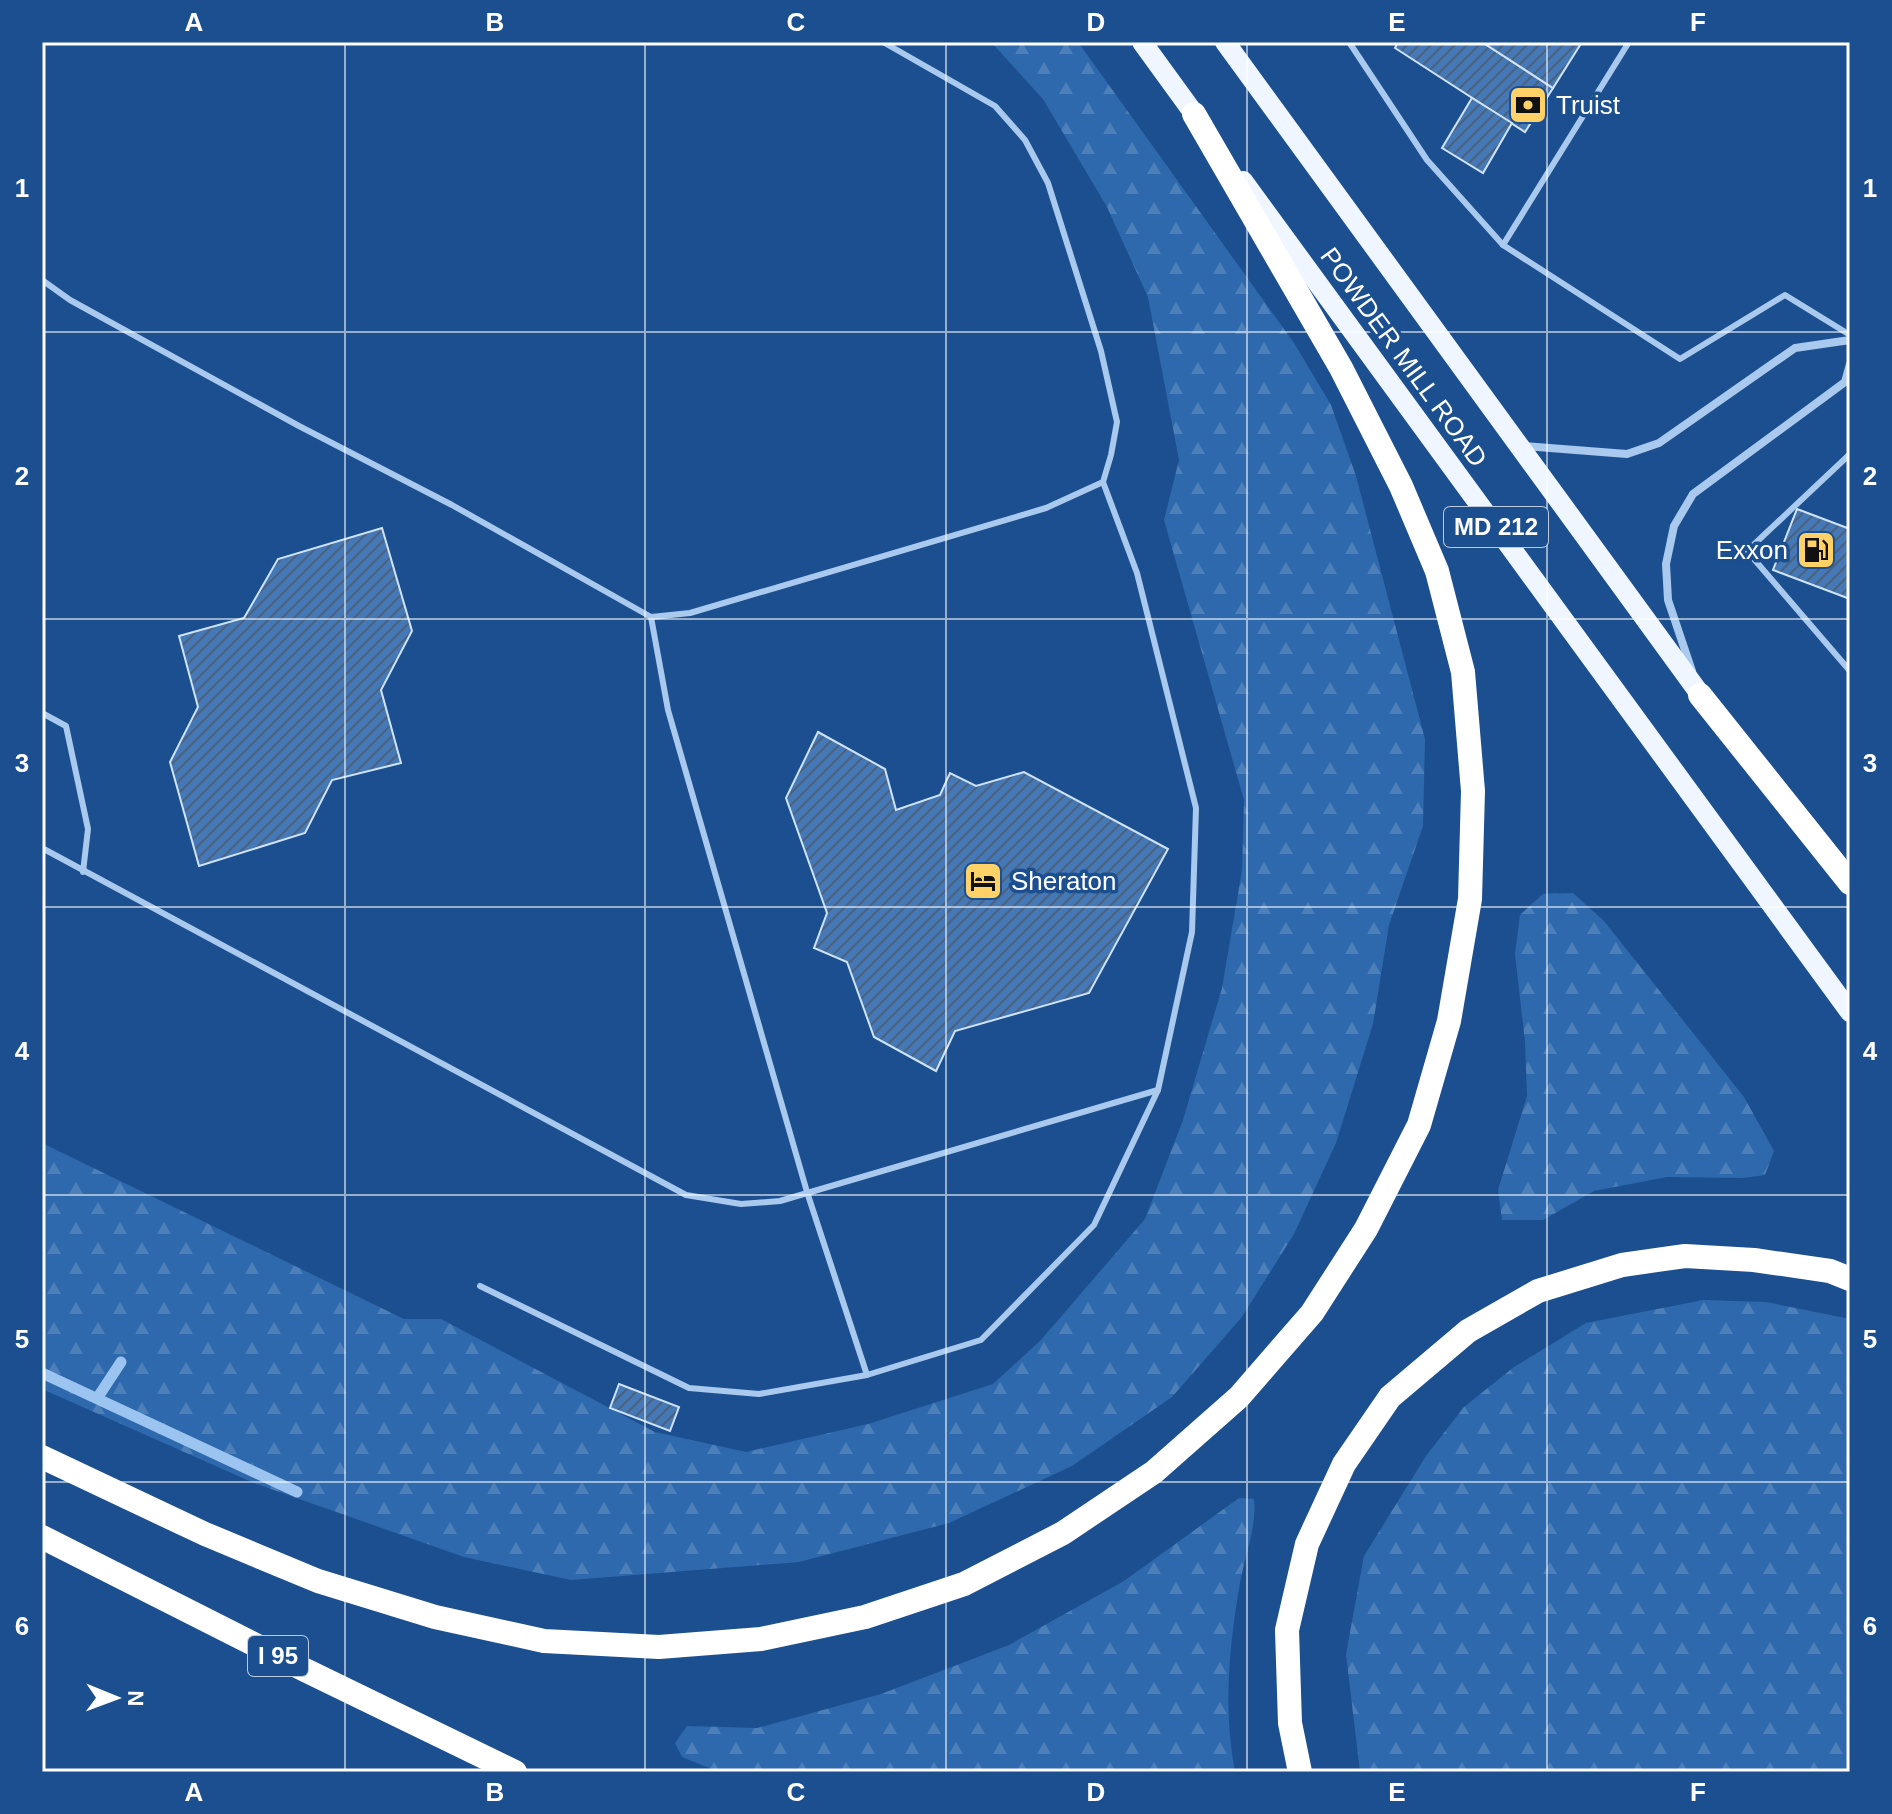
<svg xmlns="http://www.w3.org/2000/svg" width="1892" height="1814" font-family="Arial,sans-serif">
<defs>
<pattern id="forest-firs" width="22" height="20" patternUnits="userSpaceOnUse" patternTransform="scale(2)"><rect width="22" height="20" fill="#2e69ad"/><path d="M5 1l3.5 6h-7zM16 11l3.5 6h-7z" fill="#4d80b9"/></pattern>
<pattern id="building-hatch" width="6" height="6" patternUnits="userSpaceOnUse" patternTransform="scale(2)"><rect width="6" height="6" fill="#4478b7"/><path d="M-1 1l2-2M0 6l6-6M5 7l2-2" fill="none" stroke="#486282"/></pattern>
</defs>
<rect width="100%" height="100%" fill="#1b4f8f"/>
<g fill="url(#forest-firs)">
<polygon points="991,42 1078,42 1294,343 1331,405 1356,476 1425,739 1423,826 1389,925 1373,1024 1336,1143 1294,1234 1242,1317 1172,1397 1072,1466 949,1523 799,1562 571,1580 464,1557 254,1483 42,1389 42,1143 404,1319 441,1319 655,1432 746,1452 868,1424 993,1384 1041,1340 1145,1219 1183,1120 1222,988 1242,870 1244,800 1164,520 1179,460 1148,297 1107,207 1043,99"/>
<polygon points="1573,893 1604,921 1744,1097 1774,1151 1765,1175 1743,1178 1667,1177 1594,1191 1543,1220 1502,1220 1498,1190 1527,1096 1525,1042 1515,954 1520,915 1543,894"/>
<polygon points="1703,1300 1766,1302 1850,1319 1850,1772 1360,1772 1346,1654 1364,1556 1426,1456 1464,1407 1514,1367 1586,1323"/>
<path d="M1239,1498l15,1c3,28 -9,56 -14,84 -11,63 -17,126 -5,189h-516l-37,-15 -7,-14 12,-17 70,2 124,-34 128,-49 115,-64z"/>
</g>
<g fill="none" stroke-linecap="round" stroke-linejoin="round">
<g stroke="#9cc4f0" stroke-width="11">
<polyline points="42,1373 297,1492"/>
<polyline points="98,1397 121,1362"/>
</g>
</g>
<g fill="url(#building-hatch)" stroke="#cfe3fa" stroke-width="2">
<polygon points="1398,42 1482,42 1553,88 1525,132 1395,48"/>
<polygon points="1482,42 1582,42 1553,88"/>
<polygon points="1472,98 1512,123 1483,173 1442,148"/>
<polygon points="1797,509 1850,529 1850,599 1773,570"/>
<polygon points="382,528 412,631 381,690 401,763 332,780 305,833 199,866 170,762 198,707 179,636 244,618 278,559"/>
<polygon points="818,732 885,769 896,810 940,795 950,773 976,786 1024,772 1168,849 1089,993 955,1031 936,1071 874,1037 847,962 814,948 827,913 786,798"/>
<polygon points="619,1384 679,1407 670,1431 610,1408"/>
</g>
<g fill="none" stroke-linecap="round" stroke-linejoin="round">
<g stroke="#a9c9ee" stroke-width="6">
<polyline points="1349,42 1427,160 1503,245"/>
<polyline points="1629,42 1503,245 1680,359 1785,295 1850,335"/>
<polyline points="42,280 70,300 299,426 452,505 651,617 690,613 1046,508 1103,482 1111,455 1117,422 1101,351 1048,183 1025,140 995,106 883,42"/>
<polyline points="1850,454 1747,551 1850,671"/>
<polyline points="651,617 668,710 807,1192 867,1375"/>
<polyline points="42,713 66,726 88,829 83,872"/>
<polyline points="42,848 686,1195 741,1204 780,1201 1158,1090"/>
<polyline points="480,1286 689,1388 759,1394 867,1375 981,1340 1094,1225 1158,1090 1192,932 1196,808 1137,573 1103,482"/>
</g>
<g stroke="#a9c9ee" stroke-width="8">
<polyline points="1523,446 1627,454 1659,443 1795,348 1850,340"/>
<polyline points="1692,671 1668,600 1666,564 1674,526 1693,494 1845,382 1850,364"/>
</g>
<g stroke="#f0f6ff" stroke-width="20">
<polyline points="1142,42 1203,126"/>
<polyline points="1225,42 1708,705"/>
<polyline points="1243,181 1850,1012"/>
</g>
<g stroke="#fff" stroke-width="24">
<polyline points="1700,695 1850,883"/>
<polyline points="42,1457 205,1534 318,1581 435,1617 544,1641 659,1647 761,1639 865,1617 964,1584 1063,1533 1154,1472 1239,1397 1312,1313 1366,1229 1419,1125 1449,1021 1470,899 1473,791 1463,672 1437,571 1401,486 1341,368 1194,114"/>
<polyline points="42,1537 305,1670 515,1772"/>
<polyline points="1300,1772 1290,1723 1287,1630 1307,1544 1344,1464 1390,1397 1468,1331 1538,1291 1622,1265 1685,1256 1754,1260 1830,1271 1850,1279"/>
</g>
</g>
<path fill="none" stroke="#fff" stroke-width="2" stroke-opacity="0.55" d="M345,42v1730M645,42v1730M946,42v1730M1247,42v1730M1547,42v1730M42,332h1808M42,619h1808M42,907h1808M42,1195h1808M42,1482h1808"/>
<defs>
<g id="bank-square" transform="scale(2)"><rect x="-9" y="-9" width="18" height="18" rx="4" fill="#ffd166" stroke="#1b4f8f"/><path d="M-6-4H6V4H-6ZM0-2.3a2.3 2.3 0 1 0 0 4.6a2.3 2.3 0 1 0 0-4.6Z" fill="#111"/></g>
<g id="fuel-square" transform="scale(2)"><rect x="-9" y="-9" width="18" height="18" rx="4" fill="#ffd166" stroke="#1b4f8f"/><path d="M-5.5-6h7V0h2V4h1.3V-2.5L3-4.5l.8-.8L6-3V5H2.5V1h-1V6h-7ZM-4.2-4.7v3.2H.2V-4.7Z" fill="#111"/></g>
<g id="hotel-square" transform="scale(2)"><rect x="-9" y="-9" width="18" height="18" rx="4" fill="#ffd166" stroke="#1b4f8f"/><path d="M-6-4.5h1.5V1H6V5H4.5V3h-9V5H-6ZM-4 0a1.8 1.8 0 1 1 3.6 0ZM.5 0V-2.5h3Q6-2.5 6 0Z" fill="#111"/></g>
</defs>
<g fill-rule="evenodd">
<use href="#bank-square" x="1528" y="105"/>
<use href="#fuel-square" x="1816" y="550"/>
<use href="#hotel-square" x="983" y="881"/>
</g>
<g text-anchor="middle" stroke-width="7" stroke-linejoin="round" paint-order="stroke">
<g fill="#1b4f8f" stroke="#bbcadd" stroke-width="2">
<rect x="1444" y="507" width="104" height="40" rx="6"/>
<rect x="248" y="1636" width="60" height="40" rx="6"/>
</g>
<g font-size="24" font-weight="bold" fill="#fff">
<text x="1496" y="535">MD 212</text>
<text x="278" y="1664">I 95</text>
</g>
<g font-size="26" fill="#fff" stroke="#1b4f8f" text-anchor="start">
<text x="1556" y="114">Truist</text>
<text x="1788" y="559" text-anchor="end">Exxon</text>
<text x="1011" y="890">Sheraton</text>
</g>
<g font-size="26" fill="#fff" stroke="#1b4f8f">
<text transform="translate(1404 357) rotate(54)" y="9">POWDER MILL ROAD</text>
</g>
</g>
<rect width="1892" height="1814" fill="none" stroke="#1b4f8f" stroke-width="88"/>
<g transform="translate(116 1698) rotate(91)" stroke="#1b4f8f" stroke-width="6" paint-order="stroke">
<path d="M0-6L14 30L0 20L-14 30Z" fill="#ffffff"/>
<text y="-12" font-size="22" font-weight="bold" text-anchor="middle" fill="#ffffff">N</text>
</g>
<rect x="44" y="44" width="1804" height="1726" fill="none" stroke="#fff" stroke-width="3"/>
<g font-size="26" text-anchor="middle" font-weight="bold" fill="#fff">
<text x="194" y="31">A</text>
<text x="495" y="31">B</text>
<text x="796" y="31">C</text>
<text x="1096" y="31">D</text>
<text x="1397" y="31">E</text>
<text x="1698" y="31">F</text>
<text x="22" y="197">1</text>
<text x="1870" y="197">1</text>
<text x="22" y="485">2</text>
<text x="1870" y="485">2</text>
<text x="22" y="772">3</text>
<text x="1870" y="772">3</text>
<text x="22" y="1060">4</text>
<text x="1870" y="1060">4</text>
<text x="22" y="1348">5</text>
<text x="1870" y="1348">5</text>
<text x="22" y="1635">6</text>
<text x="1870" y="1635">6</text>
<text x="194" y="1801">A</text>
<text x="495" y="1801">B</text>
<text x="796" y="1801">C</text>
<text x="1096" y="1801">D</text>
<text x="1397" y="1801">E</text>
<text x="1698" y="1801">F</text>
</g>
</svg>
